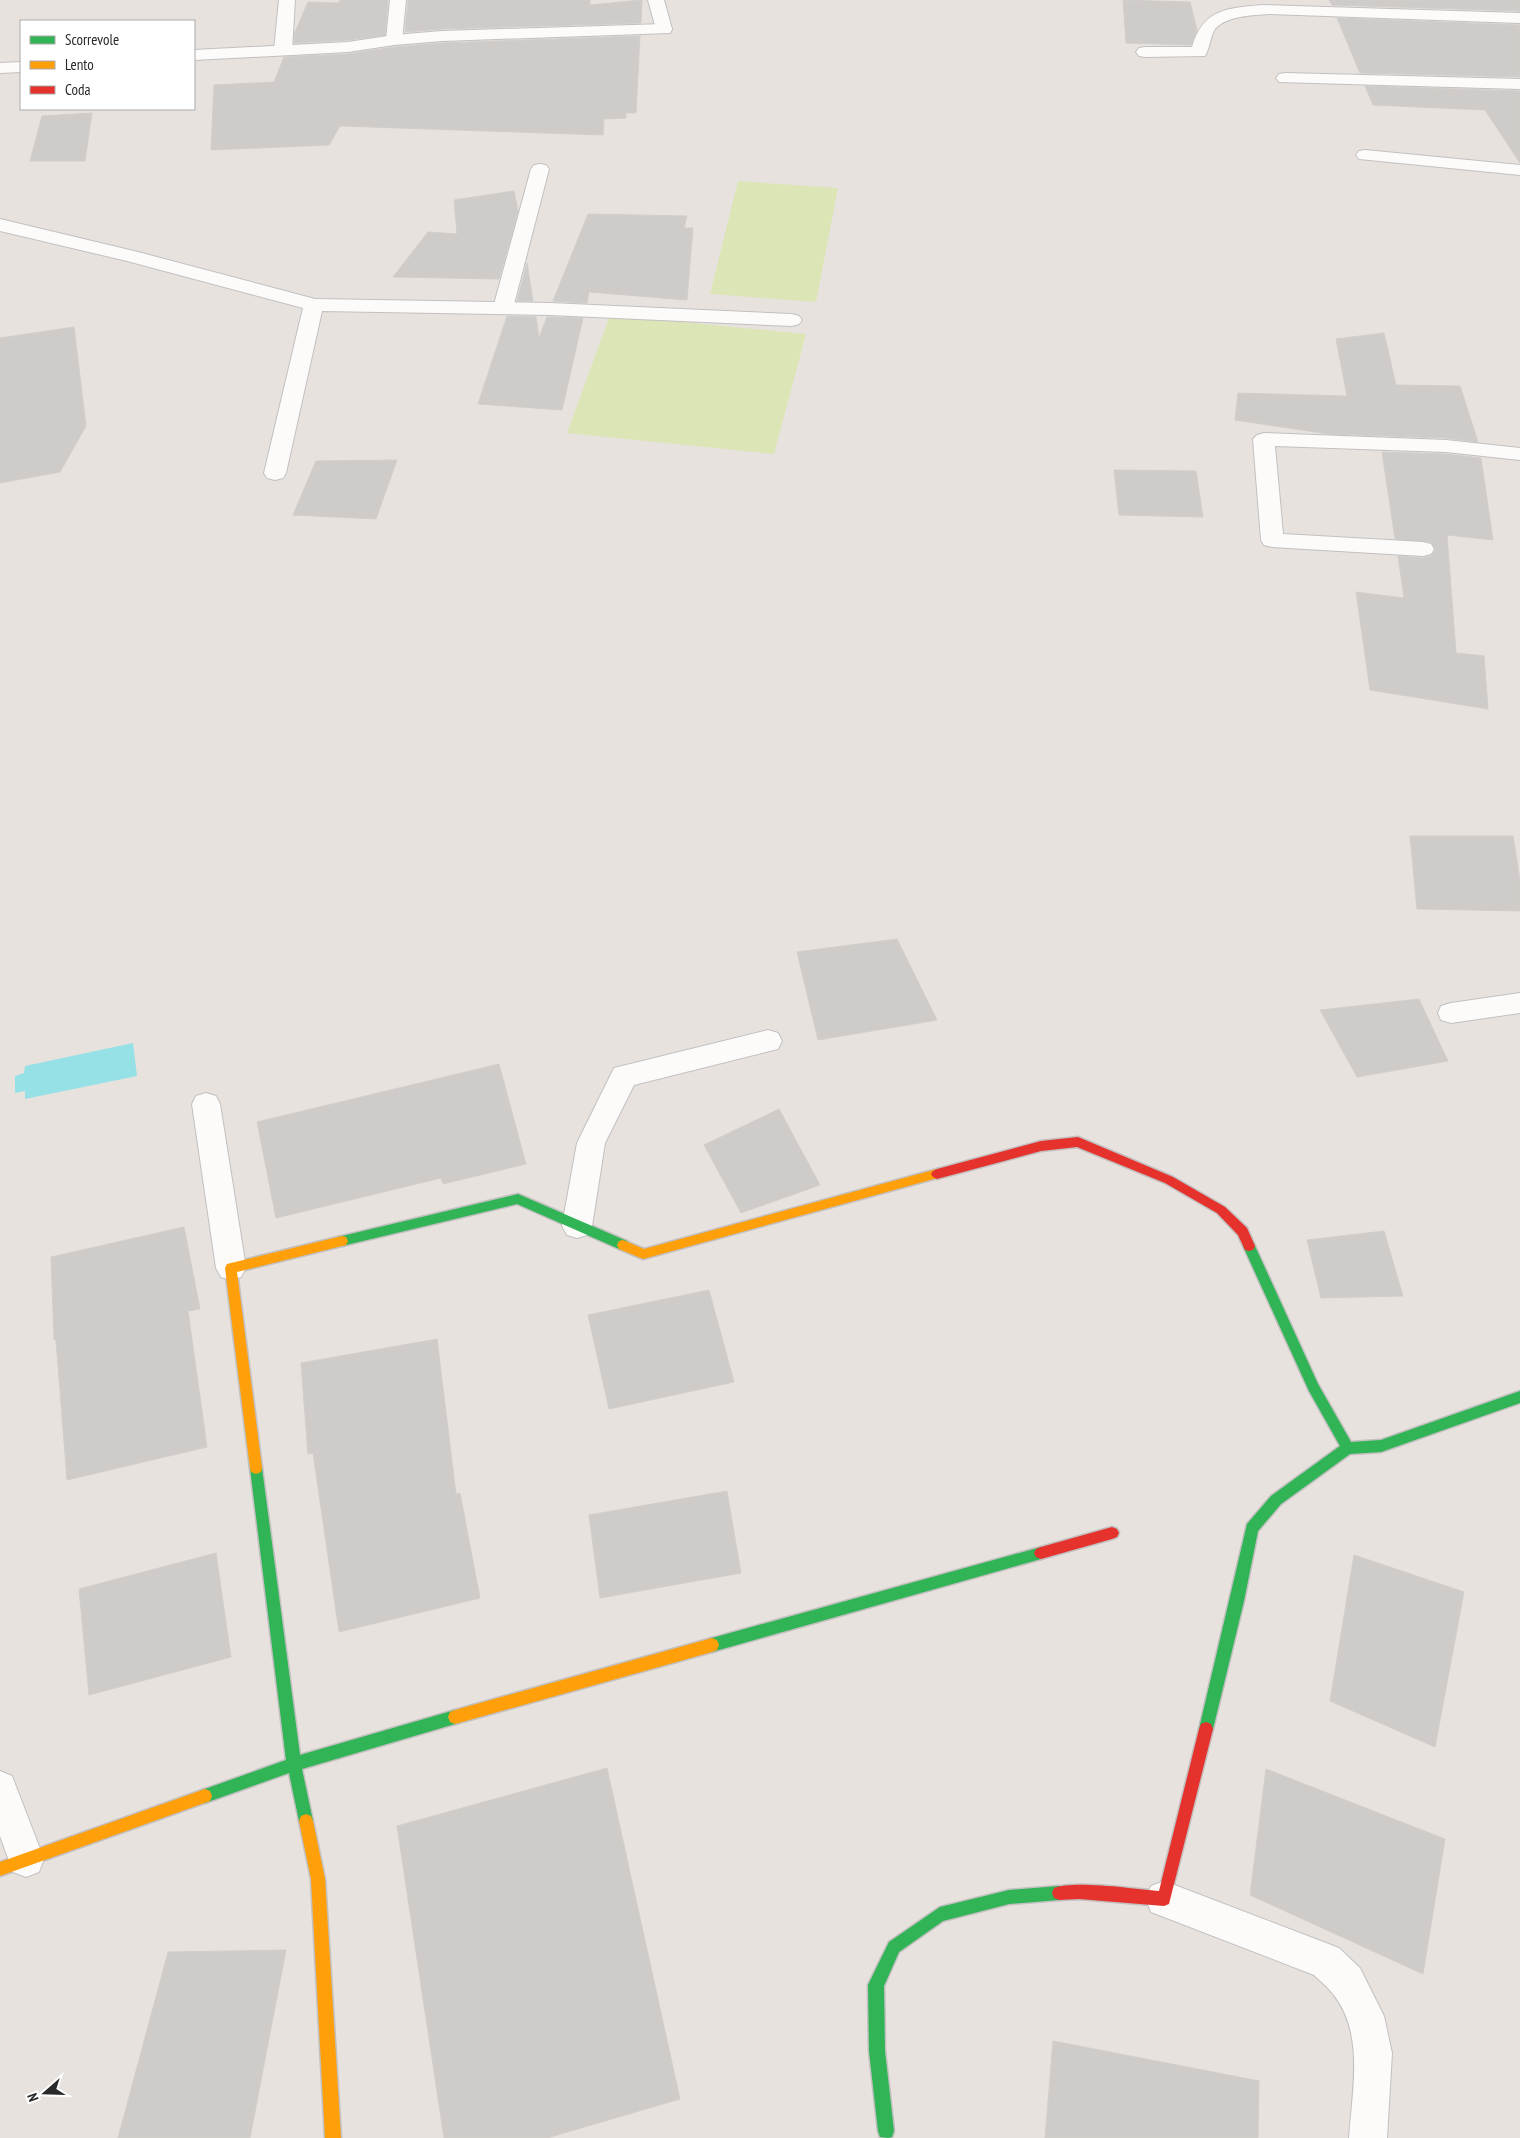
<svg xmlns="http://www.w3.org/2000/svg" width="1520" height="2138" font-family="'PT Sans Narrow',sans-serif">
<rect width="100%" height="100%" fill="#e8e2de"/>
<g fill="#dce5b6">
<polygon points="738,181 838,188 816,302 710,294"/>
<polygon points="610,315 806,334 774,454 567,433"/>
</g>
<polygon fill="#95e1e6" points="133,1043 137,1076 25,1099 25,1091 15,1093 15,1076 24,1073 25,1066"/>
<g fill="#cecbc8" stroke="#d2cecb">
<polygon points="340,0 388,0 385,35 348,40 294,43 295,32 308,2 339,3"/>
<polygon points="408,0 590,0 590,5 642,0 641,23 442,29 405,32"/>
<polygon points="1123,0 1190,2 1197,30 1191,45 1126,43"/>
<polygon points="1329,0 1520,0 1520,11 1332,5"/>
<polygon points="1337,18 1520,25 1520,77 1360,73"/>
<polygon points="640,36 636,113 626,113 626,118 604,119 603,135 340,126 329,145 211,150 214,85 274,82 284,57 348,54 394,47 442,43"/>
<polygon points="1365,86 1520,91 1520,163 1485,110 1373,105"/>
<polygon points="92,113 85,161 30,161 42,116"/>
<polygon points="514,191 518,211 499,279 393,277 428,232 457,234 454,200"/>
<polygon points="588,214 687,216 684,228 693,228 687,300 589,292 587,303 553,301"/>
<polygon points="527,263 533,301 517,301"/>
<polygon points="507,316 536,317 539,338 547,317 583,318 562,410 478,404"/>
<polygon points="74,327 86,426 60,472 0,483 0,338"/>
<polygon points="1384,333 1396,385 1460,386 1478,442 1446,438 1328,434 1235,420 1238,393 1347,396 1336,339"/>
<polygon points="1382,452 1446,454 1481,458 1493,540 1447,535 1456,653 1484,656 1488,709 1370,690 1356,592 1404,598 1398,556 1423,558 1431,556 1436,550 1431,542 1395,539"/>
<polygon points="397,460 376,519 293,515 316,461"/>
<polygon points="1114,470 1196,471 1203,517 1119,515"/>
<polygon points="1410,836 1513,836 1520,880 1520,911 1417,909"/>
<polygon points="897,939 937,1020 818,1040 797,952"/>
<polygon points="1419,999 1448,1061 1357,1077 1320,1010"/>
<polygon points="499,1064 526,1164 443,1184 441,1178 276,1218 257,1122"/>
<polygon points="779,1109 820,1185 741,1213 704,1145"/>
<polygon points="184,1227 200,1309 188,1311 207,1447 67,1480 56,1340 54,1340 51,1257"/>
<polygon points="1384,1231 1403,1296 1321,1298 1307,1240"/>
<polygon points="709,1290 734,1382 609,1409 588,1315"/>
<polygon points="437,1339 456,1494 460,1493 480,1598 339,1632 313,1453 308,1454 301,1363"/>
<polygon points="727,1491 741,1573 600,1598 589,1515"/>
<polygon points="216,1553 231,1657 89,1695 79,1589"/>
<polygon points="1354,1555 1464,1592 1435,1747 1330,1701"/>
<polygon points="607,1768 680,2099 547,2138 444,2138 397,1826"/>
<polygon points="1266,1769 1445,1839 1423,1974 1250,1895"/>
<polygon points="286,1950 250,2138 118,2138 168,1952"/>
<polygon points="1053,2041 1259,2081 1258,2138 1045,2138"/>
</g>
<g fill="none" stroke-linecap="round" stroke-linejoin="round">
<g stroke="#c2c0c0" stroke-width="2">
<g id="lane">
<polygon points="279,0 295,0 292,50 289,54 283,55 277,54 274,50"/>
<polygon points="390,0 406,0 402,40 400,44 388,44 386,40"/>
<polygon points="648,0 664,0 672,29 670,33 658,33 656,29"/>
<path d="M1263,5l257,8v10l-251,-9c-15,1 -43,2 -54,15 -5,8 -5,19 -10,27l-60,1 -6,-1 -3,-4 3,-4 6,-1h47c11,-38 35,-39 71,-42z"/>
<polygon points="1285,73 1520,79 1520,89 1279,82 1276,78 1279,74"/>
<polygon points="1365,150 1520,165 1520,175 1359,159 1356,155 1359,151"/>
<polygon points="540,164 546,165 549,169 513,308 510,312 503,314 496,312 493,308 531,169 534,165"/>
<polygon points="1264,433 1446,440 1520,448 1520,460 1446,452 1275,446 1283,534 1423,542 1431,544 1434,549 1431,554 1423,556 1272,547 1264,545 1261,540 1253,439 1257,435"/>
<polygon points="1520,993 1520,1013 1451,1023 1441,1020 1438,1013 1441,1006 1451,1003"/>
<polygon points="768,1030 778,1033 782,1041 778,1049 634,1085 605,1143 592,1226 587,1235 577,1238 567,1235 562,1226 577,1143 614,1068"/>
</g>
</g>
<g stroke="#c2c0c0" stroke-width="2">
<g id="street">
<polygon points="664,24 670,25 672,29 670,33 442,41 394,45 348,52 194,60 194,50 348,42 394,35 442,31"/>
<polygon points="21,62 21,72 0,73 0,63"/>
<polygon points="0,219 138,252 315,299 550,303 792,314 799,316 802,320 799,324 792,326 550,315 322,311 286,473 283,478 275,480 267,478 264,473 303,308 127,261 0,231"/>
<polygon points="206,1093 216,1096 220,1104 246,1268 241,1277 231,1280 221,1277 216,1268 192,1104 196,1096"/>
<polygon points="0,1771 12,1776 44,1859 39,1872 26,1877 13,1872 0,1836"/>
<path d="M1164,1881l175,67 21,20 24,48 8,37 -5,85h-38c3,-46 16,-105 -16,-144 -5,-7 -13,-13 -19,-19l-163,-63 -5,-13 5,-13z"/>
</g>
</g>
<g stroke="#c2c0c0" stroke-width="3">
<g id="fast">
<polygon points="518,1194 627,1241 629,1245 627,1249 623,1250 619,1249 517,1204 342,1246 338,1245 336,1241 338,1237 342,1236"/>
<polygon points="1249,1241 1253,1242 1255,1246 1318,1384 1351,1442 1381,1440 1520,1391 1520,1403 1381,1452 1350,1454 1281,1504 1258,1531 1244,1601 1213,1729 1211,1734 1206,1736 1201,1734 1199,1729 1247,1524 1271,1496 1340,1446 1309,1391 1243,1246 1245,1242"/>
<polygon points="256,1462 261,1464 262,1468 300,1755 455,1710 460,1712 462,1717 460,1722 455,1724 302,1769 313,1821 311,1826 306,1828 301,1826 299,1821 289,1773 205,1803 200,1801 198,1796 200,1791 205,1789 286,1760 250,1468 251,1464"/>
<polygon points="1041,1547 1046,1549 1048,1553 1046,1557 1041,1559 712,1652 707,1650 705,1645 707,1640 712,1638"/>
<polygon points="1059,1886 1064,1888 1066,1893 1064,1898 1059,1900 1009,1904 943,1921 899,1952 884,1986 885,2051 894,2131 892,2137 888,2138 880,2137 878,2131 869,2051 868,1985 889,1942 940,1907 1009,1890"/>
</g>
</g>
<g stroke="#c2c0c0" stroke-width="3">
<g id="slow">
<polygon points="937,1169 941,1171 943,1174 941,1177 643,1259 619,1249 617,1245 619,1241 623,1240 644,1249"/>
<polygon points="342,1236 346,1237 348,1241 346,1245 237,1272 262,1468 261,1472 256,1474 251,1472 250,1468 225,1268 227,1264 231,1263"/>
<polygon points="712,1638 717,1640 719,1645 717,1650 712,1652 455,1724 450,1722 448,1717 450,1712 455,1710"/>
<polygon points="205,1789 210,1791 212,1796 210,1801 0,1876 0,1862"/>
<polygon points="306,1814 311,1816 313,1821 325,1879 341,2138 325,2138 311,1879 299,1821 301,1816"/>
</g>
</g>
<g stroke="#c2c0c0" stroke-width="3">
<g id="jam">
<polygon points="1078,1137 1173,1177 1225,1207 1247,1228 1255,1246 1253,1250 1249,1251 1245,1250 1238,1235 1217,1213 1165,1183 1077,1147 1041,1151 937,1179 933,1177 931,1174 933,1171 937,1169 1041,1141"/>
<polygon points="1112,1527 1117,1529 1119,1533 1117,1537 1112,1539 1041,1559 1036,1557 1034,1553 1036,1549 1041,1547"/>
<path d="M1206,1722l5,2 2,5 -44,175 -5,2 -85,-7 -20,1 -5,-2 -2,-5 2,-5c19,-8 81,1 105,3l40,-162 2,-5z"/>
</g>
</g>
<use href="#lane" fill="#fcfbfa" fill-rule="evenodd"/>
<use href="#street" fill="#fcfbfa" fill-rule="evenodd"/>
<use href="#fast" fill="#30b455" fill-rule="evenodd"/>
<use href="#slow" fill="#ff9f0a" fill-rule="evenodd"/>
<use href="#jam" fill="#e5322d" fill-rule="evenodd"/>
</g>
<rect x="20" y="20" width="175" height="90" fill="#ffffff" stroke="#a9a9a9"/>
<rect x="30" y="36" width="25" height="8" fill="#30b455" stroke="#a9a9a9"/>
<text x="65" y="45" font-size="15" fill="#292929">Scorrevole</text>
<rect x="30" y="61" width="25" height="8" fill="#ff9f0a" stroke="#a9a9a9"/>
<text x="65" y="70" font-size="15" fill="#292929">Lento</text>
<rect x="30" y="86" width="25" height="8" fill="#e5322d" stroke="#a9a9a9"/>
<text x="65" y="95" font-size="15" fill="#292929">Coda</text>
<g transform="translate(45 2093) rotate(250)" stroke="#ffffff" stroke-width="4" paint-order="stroke">
<path d="M0-4L9 19L0 12L-9 19Z" fill="#292929"/>
<text y="-8" font-size="14" font-weight="bold" text-anchor="middle" fill="#292929">N</text>
</g>
</svg>
